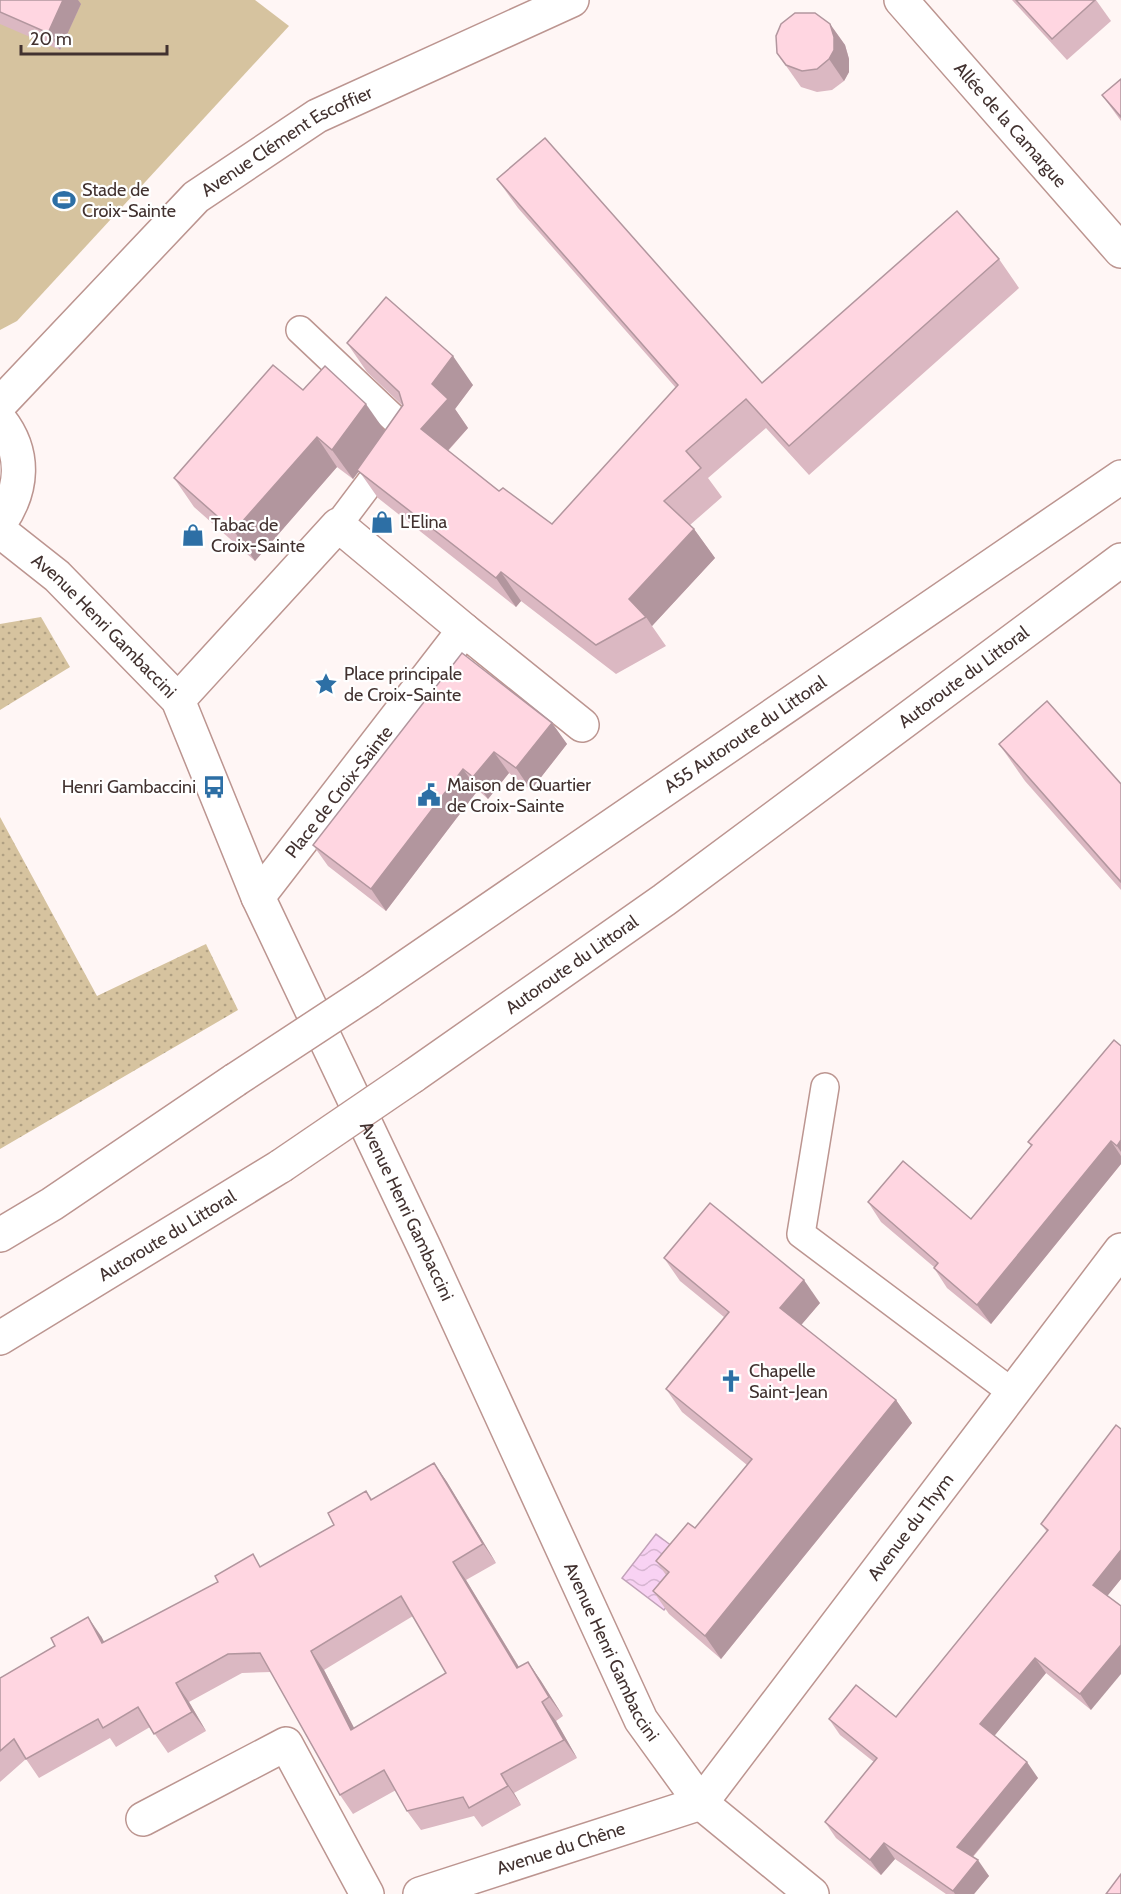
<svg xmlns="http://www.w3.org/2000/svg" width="1121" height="1894" font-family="Cabin,sans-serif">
<defs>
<pattern id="grass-dots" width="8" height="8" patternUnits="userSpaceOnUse" patternTransform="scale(1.5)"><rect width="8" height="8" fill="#d6c39f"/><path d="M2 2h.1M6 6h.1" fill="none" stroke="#af9f82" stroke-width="1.8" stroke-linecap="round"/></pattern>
<pattern id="water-waves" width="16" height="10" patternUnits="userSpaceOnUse" patternTransform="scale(1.5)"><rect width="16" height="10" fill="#f8d2f3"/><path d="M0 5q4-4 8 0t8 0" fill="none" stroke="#d6b5d1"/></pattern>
</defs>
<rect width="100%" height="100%" fill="#fff6f5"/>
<g fill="url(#grass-dots)">
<polygon points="41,617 70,667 0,710 0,624"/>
<polygon points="0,817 97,996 206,944 238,1010 0,1149"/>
</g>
<polygon fill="#d6c39f" points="0,0 255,0 289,26 17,321 0,330"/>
<polygon fill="url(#water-waves)" stroke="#c1a2b8" stroke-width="1.5" points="656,1534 685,1556 675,1596 664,1610 622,1578"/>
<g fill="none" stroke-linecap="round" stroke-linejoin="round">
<g stroke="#bc9590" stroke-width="30">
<g id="lane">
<polyline points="300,330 408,432 338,525"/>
<polyline points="825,1087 801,1234 1013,1393"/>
</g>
</g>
<g stroke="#bc9590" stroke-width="36">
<g id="street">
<path id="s1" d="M901,0l220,251"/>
<path id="s2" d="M0,531l57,45 121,124 80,197 167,352 216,471 60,83 111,91"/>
<polyline points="464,630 582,725"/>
<polyline points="178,700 338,525 464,630 258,897"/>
<polyline points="143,1819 286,1744 367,1894"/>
<path id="s3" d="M420,1894l281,-91 420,-553"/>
</g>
</g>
<g stroke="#bc9590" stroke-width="36">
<g id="secondary">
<path id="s4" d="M0,404l196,-207 121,-81 255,-116"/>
<path d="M0,420c26,33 23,70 0,103"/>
</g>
</g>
<g stroke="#bc9590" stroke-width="36">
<g id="highway">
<path id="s5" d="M369,992l752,-515"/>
<path id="s6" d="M413,1076l251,-176 457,-340"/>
<polyline points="0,1235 52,1204 235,1080"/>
<path id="s7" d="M0,1338l281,-172"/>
</g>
</g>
<use href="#lane" stroke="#fff" stroke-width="27"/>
<use href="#street" stroke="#fff" stroke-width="33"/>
<use href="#secondary" stroke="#fff" stroke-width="33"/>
<use href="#highway" stroke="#fff" stroke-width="33"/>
<g stroke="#bc9590" stroke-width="36" stroke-linecap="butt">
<g id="highway-bridge">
<polyline points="235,1080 369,992"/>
<polyline points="281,1166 413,1076"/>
</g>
</g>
<use href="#highway-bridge" stroke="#fff" stroke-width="33"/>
</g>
<g fill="#dbb8c2" fill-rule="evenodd">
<polygon points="0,0 78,0 81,4 60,50 0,24"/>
<polygon points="1012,0 1096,0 1111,21 1067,60"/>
<polygon points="830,24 845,45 849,59 849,72 844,81 832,90 817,92 801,87 777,53"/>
<polygon points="1121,79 1121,121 1102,95"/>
<polygon points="497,179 762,383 999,259 1019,288 809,475 766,428 708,478 722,497 690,525 694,529 715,558 652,626 666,646 616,674 521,601 516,607 378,498 359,471 353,479 337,467 255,561 194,507 174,478 303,390 385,431 403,406 367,372 347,343 473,385 455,409 468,428 448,451 499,491 552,524 676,388 518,208"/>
<polygon points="552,723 567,744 531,790 509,773 488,799 478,790 386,911 328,866 313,845"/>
<polygon points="999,744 1121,784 1121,890 1025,781"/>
<polygon points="1121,1046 1121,1164 991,1324 947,1288 934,1268 934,1267 881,1222 868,1202 971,1219 1031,1146 1028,1142"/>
<polygon points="664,1258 820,1303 801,1325 896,1400 912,1423 721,1659 669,1614 653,1591 666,1575 656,1561 695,1528 747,1465 682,1412 666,1389 724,1317 680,1281"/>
<path d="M434,1463l13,19 49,81 -30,17 53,87 9,-5 13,19 22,35 -7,5 21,37 -63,35 7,12 -39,22 -8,-11 -53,14 -14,-19 -11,-21 -43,24 -13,-19 -69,-123 -29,1 -53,29 17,29 -38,22 -18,-26 -34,20 -6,-9 -71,40 -13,-19 -26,23v-104l101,-42 3,6 157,-76 73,-41 32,-34 6,8zM413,1616l33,57 -92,55 -30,-58z"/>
<polygon points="1041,1524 1121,1579 1107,1596 1091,1710 1046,1673 994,1736 1038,1778 973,1857 989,1876 974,1894 946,1894 895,1859 881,1875 836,1838 825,1822 874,1762 840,1735 829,1719 896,1717 1047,1532"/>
</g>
<g fill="#b2969e">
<polygon points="63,0 78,0 81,4 60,50 48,33"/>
<polygon points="830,24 845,45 849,59 849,72 844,81 829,59"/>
<polygon points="453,356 473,385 455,409 468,428 441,458 421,429 432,384"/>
<polygon points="366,404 387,434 353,479 332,450"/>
<polygon points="317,437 337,467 255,561 234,531"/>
<polygon points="694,529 715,558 652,626 646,617 629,599"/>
<polygon points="501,572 521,601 516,607 496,578"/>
<polygon points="552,723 567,744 531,790 516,768"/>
<polygon points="494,752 509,773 488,799 473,777"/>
<polygon points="463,769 478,790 386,911 371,889"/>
<polygon points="1121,1140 1121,1152 1117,1146"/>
<polygon points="1111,1141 1121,1156 1121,1164 991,1324 977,1305"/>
<polygon points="804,1280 820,1303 796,1331 780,1308"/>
<polygon points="896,1400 912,1423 721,1659 705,1636"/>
<polygon points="434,1463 447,1482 496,1563 483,1544"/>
<polygon points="1121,1550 1121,1579 1104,1600 1093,1585"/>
<polygon points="453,1562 466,1580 531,1687 517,1668"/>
<polygon points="88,1617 101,1636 115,1662 102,1643"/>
<polygon points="1121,1645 1121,1674 1091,1710 1080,1694"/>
<polygon points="311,1651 324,1670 365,1749 351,1730"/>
<polygon points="1035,1658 1046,1673 991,1740 980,1724"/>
<polygon points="528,1662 541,1681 563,1716 549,1697"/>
<polygon points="176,1683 189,1702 206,1731 192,1712"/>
<polygon points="542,1702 556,1721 577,1758 564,1740"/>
<polygon points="1027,1762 1038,1778 968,1862 957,1847"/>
<polygon points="501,1774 514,1793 521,1805 508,1786"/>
<polygon points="884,1843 895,1859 881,1875 870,1860"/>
<polygon points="978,1860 989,1876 974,1894 955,1894 953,1891"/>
</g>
<g fill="#ffd6e1" stroke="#b2969e" stroke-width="1.5" fill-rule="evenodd">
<polygon points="0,0 63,0 48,33 0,12"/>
<polygon points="1016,0 1095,0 1052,39"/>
<polygon points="795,13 815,13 830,24 834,37 834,50 829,59 817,69 802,71 786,65 777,53 776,36 781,24"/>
<polygon points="1121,79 1121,117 1102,95"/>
<polygon points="545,138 762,383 957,211 999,259 789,446 746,399 686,451 701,468 664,501 694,529 629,599 646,617 596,645 501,572 496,578 357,470 403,405 399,392 347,343 386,297 453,356 432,384 448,399 421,429 499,491 503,488 552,524 678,385 497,179"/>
<polygon points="273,365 303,390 325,366 366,404 332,450 317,437 234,531 174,478"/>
<polygon points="462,653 552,723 516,768 494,752 473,777 463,769 371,889 313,845"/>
<polygon points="1047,701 1121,784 1121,882 999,744"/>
<polygon points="1114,1040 1121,1046 1121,1140 1117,1146 1111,1141 977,1305 934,1268 938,1263 868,1202 903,1161 971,1219 1032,1145 1028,1142"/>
<polygon points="710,1203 804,1280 780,1308 896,1400 705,1636 653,1591 669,1572 656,1561 688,1523 695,1528 752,1459 666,1389 729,1312 664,1258"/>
<polygon points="1116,1425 1121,1429 1121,1550 1093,1585 1121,1606 1121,1645 1080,1694 1035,1658 980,1724 1027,1762 957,1847 978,1860 953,1891 884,1843 870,1860 825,1822 877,1758 829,1719 856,1685 896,1717 1048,1530 1041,1524"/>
<path d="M434,1463l49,81 -30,18 64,106 11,-6 21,35 -7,5 22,38 -63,34 7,12 -39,22 -6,-11 -56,14 -23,-41 -44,25 -80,-142 -32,1 -52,29 16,29 -38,22 -16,-27 -35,21 -5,-9 -72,40 -12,-20 -14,12v-73l55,-32 -4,-8 37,-21 14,26 116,-61 -3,-6 38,-22 7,13 74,-42 -6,-12 38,-22 5,9zM401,1596l45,77 -95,57 -40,-79z"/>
<polygon points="1121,1874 1121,1894 1106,1894"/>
</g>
<defs>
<g id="stadium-bare" transform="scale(1.8)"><path d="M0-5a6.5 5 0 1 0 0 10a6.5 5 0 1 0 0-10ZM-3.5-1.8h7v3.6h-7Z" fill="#2d6fa5" stroke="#fff" stroke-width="2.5" paint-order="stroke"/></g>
<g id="shop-bare" transform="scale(1.8)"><path d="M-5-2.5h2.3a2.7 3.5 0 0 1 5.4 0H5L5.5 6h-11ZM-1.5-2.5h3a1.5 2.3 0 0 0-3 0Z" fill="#2d6fa5" stroke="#fff" stroke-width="2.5" paint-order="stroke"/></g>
<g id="sight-bare" transform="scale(1.8)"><path d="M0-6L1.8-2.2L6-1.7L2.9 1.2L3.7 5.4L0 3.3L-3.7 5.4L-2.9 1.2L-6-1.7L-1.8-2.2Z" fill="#2d6fa5" stroke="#fff" stroke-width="2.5" paint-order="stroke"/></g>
<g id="bus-bare" transform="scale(1.8)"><path d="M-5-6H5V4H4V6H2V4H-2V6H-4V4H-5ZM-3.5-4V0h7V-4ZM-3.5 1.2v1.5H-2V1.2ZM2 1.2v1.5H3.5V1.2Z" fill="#2d6fa5" stroke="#fff" stroke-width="2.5" paint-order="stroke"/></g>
<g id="civic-bare" transform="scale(1.8)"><path d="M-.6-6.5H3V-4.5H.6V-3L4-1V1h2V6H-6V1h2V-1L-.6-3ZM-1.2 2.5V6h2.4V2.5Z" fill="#2d6fa5" stroke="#fff" stroke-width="2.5" paint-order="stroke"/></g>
<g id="church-bare" transform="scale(1.8)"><path d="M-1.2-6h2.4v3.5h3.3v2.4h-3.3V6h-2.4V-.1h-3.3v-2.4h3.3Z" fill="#2d6fa5" stroke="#fff" stroke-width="2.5" paint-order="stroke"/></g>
</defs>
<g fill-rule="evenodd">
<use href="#stadium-bare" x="64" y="200"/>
<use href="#shop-bare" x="382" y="522"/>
<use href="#shop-bare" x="193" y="535"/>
<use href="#sight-bare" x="326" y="684"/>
<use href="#bus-bare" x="214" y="787"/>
<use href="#civic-bare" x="429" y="795"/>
<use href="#church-bare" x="731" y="1381"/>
</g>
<g text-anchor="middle" stroke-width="4.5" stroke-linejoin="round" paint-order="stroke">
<g font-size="18" fill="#423230" stroke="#fff">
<text dy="6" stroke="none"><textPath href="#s1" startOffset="166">Allée de la Camargue</textPath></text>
<text dy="6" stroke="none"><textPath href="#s4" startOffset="392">Avenue Clément Escoffier</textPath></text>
<text dy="6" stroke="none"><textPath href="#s2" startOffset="141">Avenue Henri Gambaccini</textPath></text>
<text dy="6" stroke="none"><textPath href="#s6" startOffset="680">Autoroute du Littoral</textPath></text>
<text dy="6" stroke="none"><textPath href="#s5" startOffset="456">A55 Autoroute du Littoral</textPath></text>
<text transform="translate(339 792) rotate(-52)" y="6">Place de Croix-Sainte</text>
<text dy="6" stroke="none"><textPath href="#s6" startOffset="194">Autoroute du Littoral</textPath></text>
<text dy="6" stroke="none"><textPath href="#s2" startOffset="806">Avenue Henri Gambaccini</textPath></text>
<text dy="6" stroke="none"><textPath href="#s7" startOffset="196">Autoroute du Littoral</textPath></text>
<text dy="6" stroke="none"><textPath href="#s3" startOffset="642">Avenue du Thym</textPath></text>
<text dy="6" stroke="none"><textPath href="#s2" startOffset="1292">Avenue Henri Gambaccini</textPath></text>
<text dy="6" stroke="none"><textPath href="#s3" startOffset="148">Avenue du Chêne</textPath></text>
</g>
<g font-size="18" fill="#423230" stroke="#fff" text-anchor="start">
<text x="82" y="196">Stade de<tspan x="82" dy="21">Croix-Sainte</tspan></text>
<text x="400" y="528">L'Elina</text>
<text x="211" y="531">Tabac de<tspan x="211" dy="21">Croix-Sainte</tspan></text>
<text x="344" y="680">Place principale<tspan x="344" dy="21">de Croix-Sainte</tspan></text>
<text x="447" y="791">Maison de Quartier<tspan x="447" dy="21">de Croix-Sainte</tspan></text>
<text x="196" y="793" text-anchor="end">Henri Gambaccini</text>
<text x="749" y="1377">Chapelle<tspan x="749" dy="21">Saint-Jean</tspan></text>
</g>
</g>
<path d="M21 45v9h146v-9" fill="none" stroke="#423230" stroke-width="3"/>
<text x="30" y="45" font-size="18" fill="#423230" stroke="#ffffff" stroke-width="4.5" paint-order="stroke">20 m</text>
</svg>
